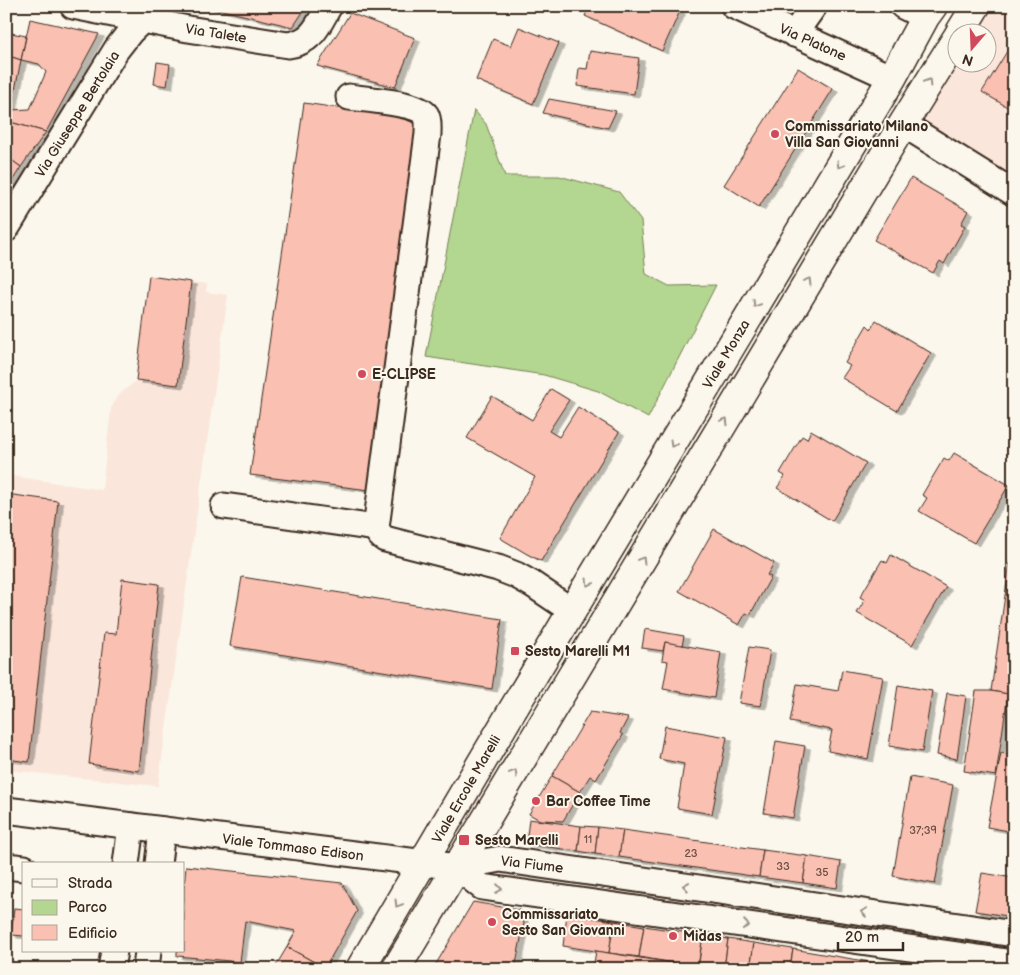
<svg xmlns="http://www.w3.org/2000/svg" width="1020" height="975" font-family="'Balsamiq Sans',sans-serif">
<defs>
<filter id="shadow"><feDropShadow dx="5.5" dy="3" stdDeviation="0" flood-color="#0004"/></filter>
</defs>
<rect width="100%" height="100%" fill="#fbf7ec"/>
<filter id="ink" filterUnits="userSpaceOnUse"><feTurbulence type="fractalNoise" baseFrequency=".02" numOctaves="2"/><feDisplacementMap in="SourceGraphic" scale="10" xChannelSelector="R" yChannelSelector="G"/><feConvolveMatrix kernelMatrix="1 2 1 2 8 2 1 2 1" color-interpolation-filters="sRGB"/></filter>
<g filter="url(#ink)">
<g fill="#fbe6db">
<polygon points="976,6 1014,6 1014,193 903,124 958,62 988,62 988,32 960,32"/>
<polygon points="191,282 207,284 206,292 228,295 158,786 6,770 6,475 102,490 111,408 120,394 136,381 178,385"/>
</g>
<polygon fill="#b3d690" stroke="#778057" points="474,110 486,124 505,176 559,176 619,192 641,221 646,274 669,286 716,285 648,418 598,391 544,375 426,357"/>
<g fill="#fac0b2" stroke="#3b2a1e" filter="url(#shadow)">
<polygon points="205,6 307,6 293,27"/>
<polygon points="589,6 669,6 680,11 662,51 585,16"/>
<polygon points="350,13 415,38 395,87 317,66"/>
<polygon points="30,19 99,34 46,132 10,122 11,110 30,109 46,72 39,64 21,60"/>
<polygon points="519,27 559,43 533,104 476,80 493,39 511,46"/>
<polygon points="6,32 26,36 21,60 6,55"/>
<polygon points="1014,40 1014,111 982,92"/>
<polygon points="590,51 639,58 634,94 577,86 579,68 587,69"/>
<polygon points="6,55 21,60 11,110 10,122 6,121"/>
<polygon points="157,62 170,64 167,86 154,84"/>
<polygon points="798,68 833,89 759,207 724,185"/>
<polygon points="549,99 616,111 608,128 543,113"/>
<polygon points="304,103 420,120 369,490 250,475"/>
<polygon points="10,122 46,132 21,167 6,156 6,126"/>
<polygon points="6,156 21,167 6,191"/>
<polygon points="911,178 968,211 961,224 965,226 944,264 940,261 933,273 874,240"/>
<polygon points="149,276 191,282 178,385 136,380"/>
<polygon points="876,320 931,353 897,411 842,378 850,366 845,363 867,325 871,329"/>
<polygon points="551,389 569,400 549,431 559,437 578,407 619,432 541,561 527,554 500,538 535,477 467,438 492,396 532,420"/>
<polygon points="811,430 866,463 832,521 777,488 785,476 780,473 802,436 807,439"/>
<polygon points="954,453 1009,485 974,543 919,511 927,498 922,495 944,458 949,461"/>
<polygon points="6,494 58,501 29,762 6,759"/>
<polygon points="714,529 774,563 767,575 771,577 750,615 746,613 739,625 679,591"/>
<polygon points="1014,534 1014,659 1008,694 991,691"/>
<polygon points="891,555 946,587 912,645 857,613 865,600 860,597 882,560 887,563"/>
<polygon points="242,577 502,619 492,689 230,646"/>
<polygon points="122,579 159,584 139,771 89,764 104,633 116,634"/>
<polygon points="645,629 684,636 682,646 665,642 663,651 642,648"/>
<polygon points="665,642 721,652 714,698 663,689 668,661 662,660"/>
<polygon points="749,647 770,650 761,706 739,703"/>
<polygon points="842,670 883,677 868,759 828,751 832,730 790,722 797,684 838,691"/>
<polygon points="898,685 932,691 922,752 889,746"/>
<polygon points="976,691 991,691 1008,694 996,776 964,771"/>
<polygon points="947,693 966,696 957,759 937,755"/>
<polygon points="590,712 628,718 620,733 623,735 596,780 590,776 580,792 552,776"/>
<polygon points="665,726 727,737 712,814 677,808 684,764 659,759"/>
<polygon points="776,741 805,746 793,818 764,813"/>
<polygon points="1001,753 1014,755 1014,832 987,827"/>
<polygon points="552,776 580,792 563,821 540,820 529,814"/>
<polygon points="910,777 953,785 935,884 893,876"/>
<polygon points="529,819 581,826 578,851 526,844"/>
<polygon points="581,826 598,827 595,854 578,851"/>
<polygon points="598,827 623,830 619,857 595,854"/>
<polygon points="623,830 763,850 759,877 619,857"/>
<polygon points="763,850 807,856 803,883 759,877"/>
<polygon points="807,856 841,862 837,888 803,883"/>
<polygon points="186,866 342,883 357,911 325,968 287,947 296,931 245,921 240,962 177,956 177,951 184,951 184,888"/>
<polygon points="982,873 1014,878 1014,917 975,911"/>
<polygon points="473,902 519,910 524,923 515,969 433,969"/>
<polygon points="14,908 24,909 24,936 11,935"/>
<polygon points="567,914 614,921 609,953 563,946"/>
<polygon points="614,921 644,926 639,957 609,953"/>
<polygon points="644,926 703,935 698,967 639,957"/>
<polygon points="703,935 728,939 724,969 698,969"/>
<polygon points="728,939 754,943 750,969 724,969"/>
<polygon points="754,943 793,949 790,969 750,969"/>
<polygon points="287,947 325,968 274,969"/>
<polygon points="793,949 882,964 881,969 790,969"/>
<polygon points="596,951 698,967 698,969 593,969"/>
<polygon points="882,964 911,969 881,969"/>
</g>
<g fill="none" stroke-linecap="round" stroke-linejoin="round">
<g stroke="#3b2a1e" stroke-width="29">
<g id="minor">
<path d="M73,6l115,23 100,16c25,-3 30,-20 41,-39"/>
<polyline points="734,6 892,78"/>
<polyline points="903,6 925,17"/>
<polyline points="794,34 814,6"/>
<path d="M349,97c15,2 69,6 77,18 3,5 2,13 2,19l-52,394c2,5 4,8 9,11l113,29 18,7 16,9 40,27"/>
<polyline points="903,124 1014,193"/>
<polyline points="6,229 116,50 130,32 151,12"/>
<polyline points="224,506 376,528"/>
<polyline points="6,810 457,867 500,859 1014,934"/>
<polyline points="126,864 131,826"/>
<polyline points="158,864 162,830"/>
<polyline points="6,866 24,868"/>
<polyline points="457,867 482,887 1014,963"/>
<polyline points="111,969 114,951"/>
<polyline points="146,969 148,951"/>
</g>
</g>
<g stroke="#3b2a1e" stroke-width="31">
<g id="major">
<polyline points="960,32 976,6"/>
<polyline points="360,969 509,716 892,78 925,17 933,6"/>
<polyline points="396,969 903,124 958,36"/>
</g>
</g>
<use href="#minor" stroke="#fbf7ec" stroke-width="25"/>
<use href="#major" stroke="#fbf7ec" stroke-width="28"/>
</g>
<defs><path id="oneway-chevron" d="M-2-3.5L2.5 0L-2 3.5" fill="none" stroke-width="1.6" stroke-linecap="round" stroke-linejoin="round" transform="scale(1.25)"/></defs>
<g stroke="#9b9085">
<use href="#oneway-chevron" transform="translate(928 82) rotate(-58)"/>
<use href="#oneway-chevron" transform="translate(840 165) rotate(121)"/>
<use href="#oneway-chevron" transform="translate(808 281) rotate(-59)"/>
<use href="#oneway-chevron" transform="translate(756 304) rotate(121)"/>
<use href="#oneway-chevron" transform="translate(725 421) rotate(-59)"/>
<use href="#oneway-chevron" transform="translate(673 444) rotate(121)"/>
<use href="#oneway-chevron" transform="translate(642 560) rotate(-59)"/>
<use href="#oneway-chevron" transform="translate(589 583) rotate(121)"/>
<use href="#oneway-chevron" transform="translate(514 773) rotate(-59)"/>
<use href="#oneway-chevron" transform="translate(686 886) rotate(-172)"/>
<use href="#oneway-chevron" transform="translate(499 889) rotate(8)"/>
<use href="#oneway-chevron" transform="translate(398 904) rotate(121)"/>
<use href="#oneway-chevron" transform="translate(864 912) rotate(-172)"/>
<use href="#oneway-chevron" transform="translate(746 925) rotate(8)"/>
</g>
</g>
<g fill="#d1495b" stroke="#fbf7ec" stroke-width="2">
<circle cx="775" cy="134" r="5"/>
<circle cx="362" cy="374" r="5"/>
<rect x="510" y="646" width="10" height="10" rx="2.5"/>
<circle cx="536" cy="801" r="5"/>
<rect x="458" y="834" width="12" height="12" rx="2.5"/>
<circle cx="492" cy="922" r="5"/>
<circle cx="673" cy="936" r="5"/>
</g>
<g text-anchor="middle" stroke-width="4" stroke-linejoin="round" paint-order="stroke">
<g font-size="11" fill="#6b5043">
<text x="923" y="834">37;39</text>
<text x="588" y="843">11</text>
<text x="691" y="857">23</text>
<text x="783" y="870">33</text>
<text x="822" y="876">35</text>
</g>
<g font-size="14" fill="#3b2a1e" stroke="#fbf7ec">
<text transform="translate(216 33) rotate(9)" y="5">Via Talete</text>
<text transform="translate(813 42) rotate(24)" y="5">Via Platone</text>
<text transform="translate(77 114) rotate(-58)" y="5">Via Giuseppe Bertolaia</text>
<text transform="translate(726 354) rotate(-59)" y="5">Viale Monza</text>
<text transform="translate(466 789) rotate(-60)" y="5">Viale Ercole Marelli</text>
<text transform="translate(293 847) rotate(7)" y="5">Viale Tommaso Edison</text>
<text transform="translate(532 864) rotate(7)" y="5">Via Fiume</text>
</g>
<g font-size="14" font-weight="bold" fill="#3b2a1e" stroke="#fbf7ec" text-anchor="start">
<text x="785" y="131">Commissariato Milano<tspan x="785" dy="16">Villa San Giovanni</tspan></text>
<text x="372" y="379">E-CLIPSE</text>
<text x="525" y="656">Sesto Marelli M1</text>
<text x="546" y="806">Bar Coffee Time</text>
<text x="475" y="845">Sesto Marelli</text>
<text x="502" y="919">Commissariato<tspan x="502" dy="16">Sesto San Giovanni</tspan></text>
<text x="683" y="941">Midas</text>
</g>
</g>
<rect width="1020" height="975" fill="none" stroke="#fbf7ec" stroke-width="25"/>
<rect x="12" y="12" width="995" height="950" fill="none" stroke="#3b2a1e" stroke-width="2" filter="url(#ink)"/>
<rect x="22" y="862" width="162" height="90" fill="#fbf7ec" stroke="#aea59a"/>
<rect x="32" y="879" width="25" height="8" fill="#fbf7ec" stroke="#aea59a"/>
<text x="68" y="888" font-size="15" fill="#3b2a1e">Strada</text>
<rect x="32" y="900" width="25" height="15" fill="#b3d690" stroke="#aea59a"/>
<text x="68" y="912" font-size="15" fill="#3b2a1e">Parco</text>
<rect x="32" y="925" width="25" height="15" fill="#fac0b2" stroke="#aea59a"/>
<text x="68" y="938" font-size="15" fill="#3b2a1e">Edificio</text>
<g transform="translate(972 48) rotate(199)"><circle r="24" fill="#fbf7ec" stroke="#aea59a"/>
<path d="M0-4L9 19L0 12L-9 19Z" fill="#d1495b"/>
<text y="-8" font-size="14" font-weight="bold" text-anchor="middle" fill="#3b2a1e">N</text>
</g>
<path d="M838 942v8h65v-8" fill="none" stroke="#3b2a1e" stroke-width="2.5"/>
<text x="845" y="942" font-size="15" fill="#3b2a1e" stroke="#fbf7ec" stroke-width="4" paint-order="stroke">20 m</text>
</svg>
